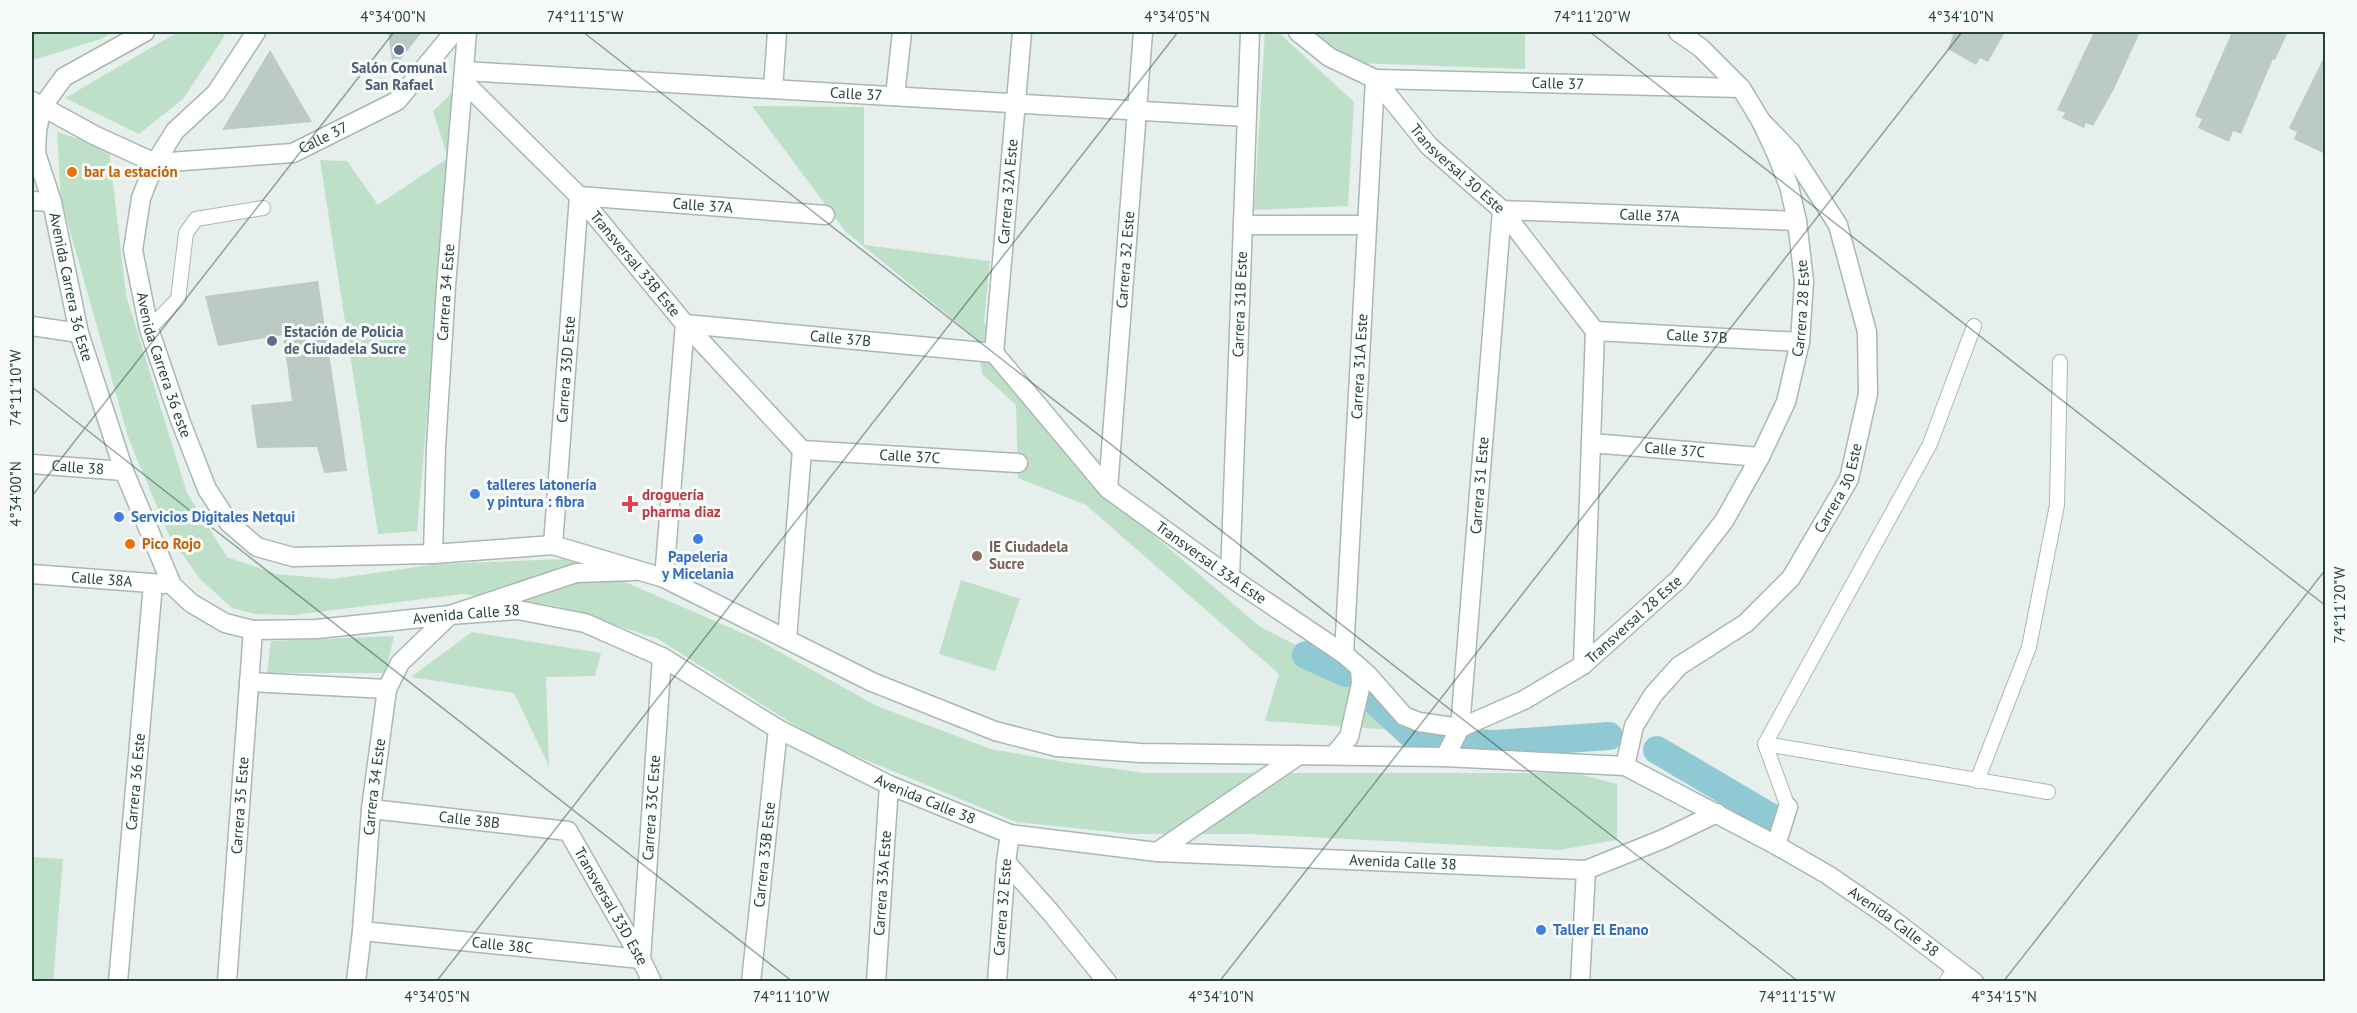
<svg xmlns="http://www.w3.org/2000/svg" width="2357" height="1013" font-family="'PT Sans',sans-serif">
<rect width="100%" height="100%" fill="#e6efeb"/>
<g fill="#bfe0c8">
<polygon points="32,32 113,32 101,39 40,58 32,59"/>
<polygon points="178,32 226,32 222,40 183,99 139,134 65,98"/>
<polygon points="1265,32 1278,32 1354,102 1348,206 1254,210"/>
<polygon points="1308,32 1525,32 1525,69 1356,63 1317,43"/>
<polygon points="455,90 417,531 378,534 320,160 347,161 378,205 448,158 433,111"/>
<polygon points="752,106 864,107 864,245 990,261 984,322 1033,413 1112,499 1259,626 1323,659 1393,730 1265,721 1279,674 1086,505 1018,478 1016,405 982,374 977,339 845,231"/>
<polygon points="57,132 109,149 126,295 187,493 227,557 276,574 332,579 438,564 564,559 609,575 756,639 877,706 991,749 1064,762 1145,773 1575,773 1617,784 1617,840 1559,850 1250,834 1132,834 1016,822 820,741 658,639 557,606 463,594 294,615 255,614 232,608 200,579 169,535 129,440 61,199"/>
<polygon points="961,580 1020,599 995,671 939,654"/>
<polygon points="472,632 601,653 595,676 546,677 549,766 514,693 411,677"/>
<polygon points="394,636 385,673 267,673 271,641"/>
<polygon points="32,857 63,859 53,981 32,981"/>
</g>
<g fill="none" stroke-linecap="round" stroke-linejoin="round">
<g stroke="#8ec9d4" stroke-width="28">
<polyline points="1306,655 1346,673"/>
<polyline points="1373,699 1413,736 1436,742"/>
<polyline points="1474,743 1495,744 1609,736"/>
<polyline points="1657,750 1772,818"/>
</g>
</g>
<g fill="#bbcac4">
<polygon points="388,32 422,32 393,69"/>
<polygon points="1954,32 2005,32 1988,62 1980,58 1976,65 1948,49"/>
<polygon points="2094,32 2140,32 2114,89 2093,126 2086,123 2084,128 2062,118 2065,113 2057,110"/>
<polygon points="2232,32 2288,32 2275,60 2273,59 2241,134 2233,131 2229,142 2198,128 2202,119 2195,116"/>
<polygon points="270,50 312,122 222,130"/>
<polygon points="2325,55 2325,154 2294,139 2297,132 2289,128"/>
<polygon points="318,281 347,471 324,473 317,447 257,448 251,405 292,401 283,335 218,346 205,296"/>
</g>
<g fill="none" stroke-linecap="round" stroke-linejoin="round">
<g stroke="#a8b8b2" stroke-width="16">
<g id="service">
<polyline points="149,329 178,299 186,233 196,219 263,208"/>
<polyline points="1765,744 2048,792"/>
<polyline points="1977,781 2029,647 2057,505 2060,362"/>
<polyline points="1788,807 1765,744 1930,444 1974,326"/>
<polyline points="1946,982 1955,968"/>
</g>
</g>
<g stroke="#a8b8b2" stroke-width="21">
<g id="minor">
<path id="s1" d="M1298,32l31,25 46,22 54,67 73,64 93,121"/>
<path id="s2" d="M465,71l781,46"/>
<path id="s3" d="M1375,79l366,9"/>
<path id="s4" d="M464,82l115,114 106,128 117,126"/>
<polyline points="773,89 777,32"/>
<polyline points="895,96 902,32"/>
<path id="s5" d="M32,101l62,34 61,28 138,-10 104,-52 57,-69"/>
<polyline points="32,201 52,202"/>
<polyline points="1243,225 1367,225"/>
<polyline points="32,326 79,333"/>
<path id="s6" d="M1595,331l205,11"/>
<path id="s7" d="M994,353l114,136 122,88 114,77 23,20 37,42 15,6 41,6 64,-28 59,-35 96,-86 45,-58 36,-64 26,-55 14,-60 4,-61 -7,-60 -8,-35 -13,-33 -15,-32"/>
<path id="s8" d="M994,353l28,-321"/>
<path id="s9" d="M1591,443l169,14"/>
<path id="s10" d="M802,450l216,13"/>
<path id="s11" d="M32,464l92,7"/>
<path id="s12" d="M1108,489l35,-457"/>
<path id="s13" d="M553,545l26,-349 246,19"/>
<path id="s14" d="M433,554l3,-107 10,-161 21,-254"/>
<path id="s15" d="M32,574l132,10"/>
<path id="s16" d="M1230,577l20,-545"/>
<path id="s17" d="M664,578l21,-254 309,29"/>
<polyline points="787,639 802,450"/>
<path id="s18" d="M1344,654l31,-575"/>
<polyline points="1583,665 1595,331"/>
<polyline points="249,682 387,689"/>
<polyline points="1334,755 1349,737 1361,684 1360,668"/>
<path id="s19" d="M1445,757l15,-29 42,-518 295,11"/>
<path id="s20" d="M1625,766l9,-40 19,-31 26,-29 67,-43 45,-45 58,-99 19,-85 -1,-62 -29,-107 -47,-73 -30,-31 -20,-33 -40,-40 -23,-16"/>
<path id="s21" d="M371,809l197,22 73,128 11,23"/>
<polyline points="1776,845 1788,807"/>
<polyline points="1157,852 1299,755"/>
<polyline points="1006,862 1052,914 1107,982"/>
<path id="s22" d="M362,931l279,28 21,-302"/>
<path id="s23" d="M118,982l35,-398"/>
<path id="s24" d="M227,982l26,-352"/>
<path id="s25" d="M356,982l6,-51 9,-122 16,-120 13,-26 50,-48 126,-42 58,-2"/>
<path id="s26" d="M751,982l27,-253"/>
<path id="s27" d="M876,982l13,-197"/>
<path id="s28" d="M997,982l9,-120 4,-28"/>
</g>
</g>
<g stroke="#a8b8b2" stroke-width="21">
<g id="tertiary">
<path id="s29" d="M145,32l-81,45 -22,30 -5,24 -1,22 16,49 27,131 45,138 48,114 19,18 34,20 28,7 64,-1 133,-14 68,-5 67,13 77,34 116,72 111,56 121,49 147,18 429,18 77,-31 54,-26"/>
<path id="s30" d="M256,32l-40,61 -41,38 -20,32 -14,35 -8,52 16,79 31,91 27,69 22,34 28,24 36,10 140,-3 120,-9 111,33 208,104 123,49 62,16 84,6 304,4 180,9 151,79 52,30 61,42 85,65"/>
<polyline points="1580,982 1586,870"/>
</g>
</g>
<use href="#service" stroke="#fff" stroke-width="14"/>
<use href="#minor" stroke="#fff" stroke-width="18"/>
<use href="#tertiary" stroke="#fff" stroke-width="18"/>
</g>
<path fill="none" stroke="#24423a" stroke-width="1.5" stroke-opacity="0.45" d="M583,32l1216,950M1590,32l736,574M32,387l761,595M32,496l362,-464M436,982l742,-950M1219,982l743,-950M2003,982l323,-413"/>
<g fill="#5c6f8a" stroke="#f7fbf9" stroke-width="2">
<circle cx="399" cy="50" r="6"/>
<circle cx="272" cy="341" r="6"/>
</g>
<g fill="#e8710a" stroke="#f7fbf9" stroke-width="2">
<circle cx="72" cy="172" r="6"/>
<circle cx="130" cy="544" r="6"/>
</g>
<g fill="#3f7fe0" stroke="#f7fbf9" stroke-width="2">
<circle cx="475" cy="494" r="6"/>
<circle cx="119" cy="517" r="6"/>
<circle cx="698" cy="539" r="6"/>
<circle cx="1541" cy="930" r="6"/>
</g>
<path fill="#e0444e" stroke="#f7fbf9" stroke-width="2" d="M627 495h6v6h6v6h-6v6h-6v-6h-6v-6h6z"/>
<circle fill="#8d6e63" stroke="#f7fbf9" stroke-width="2" cx="977" cy="556" r="6"/>
<g text-anchor="middle" stroke-width="6" stroke-linejoin="round" paint-order="stroke">
<g font-size="15" font-weight="bold" fill="#4e5e75" stroke="#f7fbf9">
<text x="399" y="73">Salón Comunal<tspan x="399" dy="17">San Rafael</tspan></text>
<text x="284" y="337" text-anchor="start">Estación de Policia<tspan x="284" dy="17">de Ciudadela Sucre</tspan></text>
</g>
<g font-size="15" fill="#24423a" stroke="#f7fbf9">
<text dy="5" stroke="none"><textPath href="#s3" startOffset="183">Calle 37</textPath></text>
<text dy="5" stroke="none"><textPath href="#s2" startOffset="392">Calle 37</textPath></text>
<text dy="5" stroke="none"><textPath href="#s5" startOffset="310">Calle 37</textPath></text>
<text dy="5" stroke="none"><textPath href="#s1" startOffset="213">Transversal 30 Este</textPath></text>
<text dy="5" stroke="none"><textPath href="#s8" startOffset="162">Carrera 32A Este</textPath></text>
<text dy="5" stroke="none"><textPath href="#s13" startOffset="474">Calle 37A</textPath></text>
<text dy="5" stroke="none"><textPath href="#s19" startOffset="700">Calle 37A</textPath></text>
<text dy="5" stroke="none"><textPath href="#s12" startOffset="230">Carrera 32 Este</textPath></text>
<text dy="5" stroke="none"><textPath href="#s4" startOffset="250">Transversal 33B Este</textPath></text>
<text dy="5" stroke="none"><textPath href="#s29" startOffset="315">Avenida Carrera 36 Este</textPath></text>
<text dy="5" stroke="none"><textPath href="#s14" startOffset="262">Carrera 34 Este</textPath></text>
<text dy="5" stroke="none"><textPath href="#s16" startOffset="273">Carrera 31B Este</textPath></text>
<text dy="5" stroke="none"><textPath href="#s7" startOffset="1180">Carrera 28 Este</textPath></text>
<text dy="5" stroke="none"><textPath href="#s6" startOffset="102">Calle 37B</textPath></text>
<text dy="5" stroke="none"><textPath href="#s17" startOffset="411">Calle 37B</textPath></text>
<text dy="5" stroke="none"><textPath href="#s30" startOffset="376">Avenida Carrera 36 este</textPath></text>
<text dy="5" stroke="none"><textPath href="#s18" startOffset="288">Carrera 31A Este</textPath></text>
<text dy="5" stroke="none"><textPath href="#s13" startOffset="176">Carrera 33D Este</textPath></text>
<text dy="5" stroke="none"><textPath href="#s9" startOffset="84">Calle 37C</textPath></text>
<text dy="5" stroke="none"><textPath href="#s10" startOffset="108">Calle 37C</textPath></text>
<text dy="5" stroke="none"><textPath href="#s11" startOffset="46">Calle 38</textPath></text>
<text dy="5" stroke="none"><textPath href="#s19" startOffset="276">Carrera 31 Este</textPath></text>
<text dy="5" stroke="none"><textPath href="#s20" startOffset="362">Carrera 30 Este</textPath></text>
<text dy="5" stroke="none"><textPath href="#s7" startOffset="304">Transversal 33A Este</textPath></text>
<text dy="5" stroke="none"><textPath href="#s15" startOffset="70">Calle 38A</textPath></text>
<text dy="5" stroke="none"><textPath href="#s29" startOffset="939">Avenida Calle 38</textPath></text>
<text dy="5" stroke="none"><textPath href="#s7" startOffset="816">Transversal 28 Este</textPath></text>
<text dy="5" stroke="none"><textPath href="#s23" startOffset="201">Carrera 36 Este</textPath></text>
<text dy="5" stroke="none"><textPath href="#s25" startOffset="196">Carrera 34 Este</textPath></text>
<text dy="5" stroke="none"><textPath href="#s29" startOffset="1443">Avenida Calle 38</textPath></text>
<text dy="5" stroke="none"><textPath href="#s24" startOffset="177">Carrera 35 Este</textPath></text>
<text dy="5" stroke="none"><textPath href="#s22" startOffset="432">Carrera 33C Este</textPath></text>
<text dy="5" stroke="none"><textPath href="#s21" startOffset="99">Calle 38B</textPath></text>
<text dy="5" stroke="none"><textPath href="#s26" startOffset="128">Carrera 33B Este</textPath></text>
<text dy="5" stroke="none"><textPath href="#s29" startOffset="1929">Avenida Calle 38</textPath></text>
<text dy="5" stroke="none"><textPath href="#s27" startOffset="99">Carrera 33A Este</textPath></text>
<text dy="5" stroke="none"><textPath href="#s21" startOffset="285">Transversal 33D Este</textPath></text>
<text dy="5" stroke="none"><textPath href="#s28" startOffset="75">Carrera 32 Este</textPath></text>
<text dy="5" stroke="none"><textPath href="#s30" startOffset="2307">Avenida Calle 38</textPath></text>
<text dy="5" stroke="none"><textPath href="#s22" startOffset="141">Calle 38C</textPath></text>
</g>
<g font-size="15" font-weight="bold" fill="#c56008" stroke="#f7fbf9" text-anchor="start">
<text x="84" y="177">bar la estación</text>
<text x="142" y="549">Pico Rojo</text>
</g>
<g font-size="15" font-weight="bold" fill="#366cbe" stroke="#f7fbf9" text-anchor="start">
<text x="487" y="490">talleres latonería<tspan x="487" dy="17">y pintura : fibra</tspan></text>
<text x="131" y="522">Servicios Digitales Netqui</text>
<text x="698" y="562" text-anchor="middle">Papeleria<tspan x="698" dy="17">y Micelania</tspan></text>
<text x="1553" y="935">Taller El Enano</text>
</g>
<g font-size="15" font-weight="bold" fill="#be3a42" stroke="#f7fbf9" text-anchor="start">
<text x="642" y="500">droguería<tspan x="642" dy="17">pharma diaz</tspan></text>
</g>
<g font-size="15" font-weight="bold" fill="#785e54" stroke="#f7fbf9" text-anchor="start">
<text x="989" y="552">IE Ciudadela<tspan x="989" dy="17">Sucre</tspan></text>
</g>
</g>
<rect width="2357" height="1013" fill="none" stroke="#f7fbf9" stroke-width="66"/>
<rect x="33" y="33" width="2291" height="947" fill="none" stroke="#24423a" stroke-width="2"/>
<g font-size="15" text-anchor="middle" fill="#24423a">
<text x="393" y="22">4°34'00"N</text>
<text x="585" y="22">74°11'15"W</text>
<text x="1177" y="22">4°34'05"N</text>
<text x="1592" y="22">74°11'20"W</text>
<text x="1961" y="22">4°34'10"N</text>
<text transform="translate(16 388) rotate(-90)" y="5">74°11'10"W</text>
<text transform="translate(16 494) rotate(-90)" y="5">4°34'00"N</text>
<text transform="translate(2340 605) rotate(-90)" y="5">74°11'20"W</text>
<text x="437" y="1002">4°34'05"N</text>
<text x="791" y="1002">74°11'10"W</text>
<text x="1221" y="1002">4°34'10"N</text>
<text x="1797" y="1002">74°11'15"W</text>
<text x="2004" y="1002">4°34'15"N</text>
</g>
</svg>
